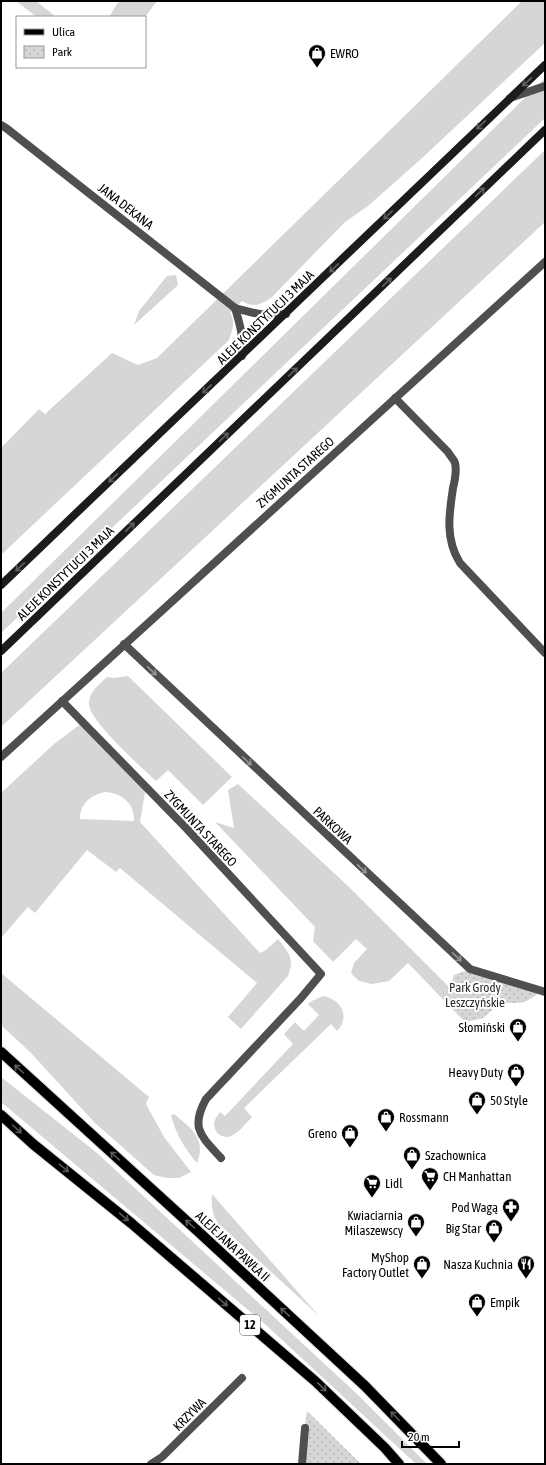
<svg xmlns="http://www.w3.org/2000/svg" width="546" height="1465" font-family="'Asap Condensed',sans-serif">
<defs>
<pattern id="park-dots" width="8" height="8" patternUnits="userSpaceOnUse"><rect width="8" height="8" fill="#d6d6d6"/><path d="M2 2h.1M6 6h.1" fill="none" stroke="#b6b6b6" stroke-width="1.8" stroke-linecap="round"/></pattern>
</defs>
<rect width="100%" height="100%" fill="#fff"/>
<g fill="#d6d6d6" fill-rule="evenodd">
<polygon points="16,1 36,1 56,17 37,17"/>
<polygon points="119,1 157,1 145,17 109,17"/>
<path d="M522,1h23v42l-124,116 -53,47 -23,16 -74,76c-11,7 -18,10 -29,3l-12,12c6,9 2,18 -1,27l-228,215v-107l38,-39 6,5 67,-61 26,12 19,-7z"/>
<polygon points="545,78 545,118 1,633 1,613"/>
<polygon points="545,150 545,222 1,727 1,673"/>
<polygon points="176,275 178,285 134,325 139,311 167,276"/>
<path d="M128,676l104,101 -29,28 -35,-35 -12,11c-14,-13 -66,-60 -67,-76 -1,-13 10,-20 18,-28l7,1z"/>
<path d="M82,723l64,64 -6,35 120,131 6,-3 12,-11c11,14 17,20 10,37l-47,53 -13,-12 29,-34 -137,-115 -4,4 -29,-22 -52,63 -7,-6 -27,31v-145l53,-49zM105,792c16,1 30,11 29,29l-54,-2c0,-15 10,-24 25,-27z"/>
<polygon points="238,784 348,886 450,988 454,1005 458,1015 408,963 389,981 372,984 359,981 351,973 354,963 367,949 356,939 333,962 313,941 315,927 215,822 234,828 228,790"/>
<polygon points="1,973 149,1097 146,1104 164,1137 191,1172 179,1178 167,1178 154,1175 95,1123 31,1053 1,1025"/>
<path d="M323,996c18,3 28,21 14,35l-6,-7 -87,84 8,9c-6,6 -13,16 -21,19 -10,4 -20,-6 -16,-16 1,-3 3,-5 5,-8l5,4 68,-72 -9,-10 11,-12 9,9 15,-16 -11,-11 4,-3z"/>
<polygon points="1,1077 97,1153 357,1394 427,1464 416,1464 266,1325 1,1102"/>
<path d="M174,1114c17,14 33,25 23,49 -13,-15 -21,-29 -26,-48z"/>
<path d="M212,1194l107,122 -101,-93c-6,-10 -7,-17 -6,-29z"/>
</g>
<g fill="url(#park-dots)">
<path d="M470,969l71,22c-16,14 -21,12 -41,12l-17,15 -17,4 -8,-7 -4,-10 -4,-17 4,-13z"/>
<polygon points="307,1411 358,1461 361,1464 302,1464 301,1454"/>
</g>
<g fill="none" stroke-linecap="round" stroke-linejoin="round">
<g stroke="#dbdbdb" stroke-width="12">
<g id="primary">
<polyline points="1,1052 202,1235 365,1386 441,1464"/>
<polyline points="1,1115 33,1144 131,1223 315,1381 385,1448 399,1464"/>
</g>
</g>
<g stroke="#4f4f4f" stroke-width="8">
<path d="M1,125l5,3 229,180c19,5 31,9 51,6"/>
<path d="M235,308c5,16 9,31 7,48"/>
<path d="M395,398l53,54c2,4 6,7 7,11 2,8 0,17 -2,25 -4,26 -8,51 7,75l85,90"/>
<polyline points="124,644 470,969 545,992"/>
<path d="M62,701l124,127 135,146 -20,24 -95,101c-16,29 -5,37 15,59"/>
<polyline points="1,757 545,262"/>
<polyline points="151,1464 162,1457 242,1378"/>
<polyline points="302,1464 305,1428"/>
</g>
<polyline stroke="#4f4f4f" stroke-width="8" points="510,98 545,86"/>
<g stroke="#1c1c1c" stroke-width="8">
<polyline points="1,585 545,65"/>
<polyline points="1,651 545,130"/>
</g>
<use href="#primary" stroke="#000" stroke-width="10"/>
</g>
<defs><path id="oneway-shaft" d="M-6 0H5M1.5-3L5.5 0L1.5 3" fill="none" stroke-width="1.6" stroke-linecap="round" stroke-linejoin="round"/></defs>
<g stroke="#606060">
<use href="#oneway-shaft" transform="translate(527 82) rotate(137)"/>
<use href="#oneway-shaft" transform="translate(481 125) rotate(136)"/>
<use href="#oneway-shaft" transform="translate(480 192) rotate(-44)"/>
<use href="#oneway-shaft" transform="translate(388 215) rotate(136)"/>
<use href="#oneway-shaft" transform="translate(334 268) rotate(136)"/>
<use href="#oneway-shaft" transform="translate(387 282) rotate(-44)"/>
<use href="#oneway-shaft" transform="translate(293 372) rotate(-44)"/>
<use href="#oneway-shaft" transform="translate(207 389) rotate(136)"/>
<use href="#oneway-shaft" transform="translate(224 437) rotate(-44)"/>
<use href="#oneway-shaft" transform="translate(113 478) rotate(136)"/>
<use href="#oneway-shaft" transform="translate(130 527) rotate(-44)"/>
<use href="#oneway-shaft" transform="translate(20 567) rotate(136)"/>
</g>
<g stroke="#959595">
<use href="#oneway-shaft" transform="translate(152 671) rotate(43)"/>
<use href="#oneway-shaft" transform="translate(247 761) rotate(44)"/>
<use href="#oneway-shaft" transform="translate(362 869) rotate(43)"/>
<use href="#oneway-shaft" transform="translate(457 957) rotate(43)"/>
</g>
<g stroke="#595959">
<use href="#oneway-shaft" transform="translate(19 1069) rotate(-138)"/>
<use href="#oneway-shaft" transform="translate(17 1129) rotate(42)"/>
<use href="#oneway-shaft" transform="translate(115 1156) rotate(-138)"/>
<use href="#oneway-shaft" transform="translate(64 1168) rotate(39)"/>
<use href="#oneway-shaft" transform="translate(124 1217) rotate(40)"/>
<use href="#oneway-shaft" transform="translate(190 1224) rotate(-138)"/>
<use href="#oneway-shaft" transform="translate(223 1302) rotate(41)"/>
<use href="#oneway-shaft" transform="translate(285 1312) rotate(-137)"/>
<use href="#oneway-shaft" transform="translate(322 1387) rotate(44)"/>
<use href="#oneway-shaft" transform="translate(395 1416) rotate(-135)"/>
</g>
<defs>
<g id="shop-pin" transform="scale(0.9)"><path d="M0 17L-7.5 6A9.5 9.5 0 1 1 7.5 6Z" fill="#000" stroke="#fff"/><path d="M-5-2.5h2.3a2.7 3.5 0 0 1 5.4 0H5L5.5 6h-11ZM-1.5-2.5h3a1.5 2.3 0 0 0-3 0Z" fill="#fff"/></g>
<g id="supermarket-pin" transform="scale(0.9)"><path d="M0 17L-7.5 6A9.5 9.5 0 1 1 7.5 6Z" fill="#000" stroke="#fff"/><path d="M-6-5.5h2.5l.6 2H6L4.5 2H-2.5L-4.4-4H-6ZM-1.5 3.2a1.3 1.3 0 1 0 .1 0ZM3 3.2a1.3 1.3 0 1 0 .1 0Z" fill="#fff"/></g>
<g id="pharmacy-pin" transform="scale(0.9)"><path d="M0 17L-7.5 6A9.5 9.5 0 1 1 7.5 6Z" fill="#000" stroke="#fff"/><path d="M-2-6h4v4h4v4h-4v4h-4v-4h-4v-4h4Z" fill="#fff"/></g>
<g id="restaurant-pin" transform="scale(0.9)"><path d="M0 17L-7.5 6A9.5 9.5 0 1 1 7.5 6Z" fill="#000" stroke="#fff"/><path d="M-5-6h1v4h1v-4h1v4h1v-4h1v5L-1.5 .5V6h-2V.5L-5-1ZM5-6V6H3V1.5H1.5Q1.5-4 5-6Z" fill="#fff"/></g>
</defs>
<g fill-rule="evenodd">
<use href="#shop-pin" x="317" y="53"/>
<use href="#shop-pin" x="518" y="1027"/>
<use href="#shop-pin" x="516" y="1072"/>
<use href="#shop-pin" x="477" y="1100"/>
<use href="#shop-pin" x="386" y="1117"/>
<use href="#shop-pin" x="350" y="1133"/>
<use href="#shop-pin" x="412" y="1155"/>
<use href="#supermarket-pin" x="430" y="1176"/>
<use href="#supermarket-pin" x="372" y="1183"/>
<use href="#pharmacy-pin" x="511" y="1207"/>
<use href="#shop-pin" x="416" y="1222"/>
<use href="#shop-pin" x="494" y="1228"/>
<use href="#shop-pin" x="422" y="1264"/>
<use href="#restaurant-pin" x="526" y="1264"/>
<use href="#shop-pin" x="477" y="1302"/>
</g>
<g text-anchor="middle" stroke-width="4" stroke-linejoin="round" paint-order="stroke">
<rect fill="#fff" stroke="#4c4c4c" stroke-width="1" x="240" y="1315" width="20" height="20" rx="3"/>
<g font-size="12" font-weight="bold" fill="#000">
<text x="250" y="1329">12</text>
</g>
<g font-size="13" fill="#000" stroke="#fff" text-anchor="end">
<text x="330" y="58" text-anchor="start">EWRO</text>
<text x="505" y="1032">Słomiński</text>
<text x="503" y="1077">Heavy Duty</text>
<text x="490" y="1105" text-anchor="start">50 Style</text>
<text x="399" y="1122" text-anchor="start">Rossmann</text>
<text x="337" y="1138">Greno</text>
<text x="425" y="1160" text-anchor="start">Szachownica</text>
<text x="443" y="1181" text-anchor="start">CH Manhattan</text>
<text x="385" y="1188" text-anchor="start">Lidl</text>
<text x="498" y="1212">Pod Wagą</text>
<text x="403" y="1220">Kwiaciarnia<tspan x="403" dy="15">Milaszewscy</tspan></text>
<text x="481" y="1233">Big Star</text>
<text x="409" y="1262">MyShop<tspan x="409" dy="15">Factory Outlet</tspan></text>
<text x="513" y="1269">Nasza Kuchnia</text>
<text x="490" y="1307" text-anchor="start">Empik</text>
</g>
<g font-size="13" fill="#000" stroke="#fff">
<text transform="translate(126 206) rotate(38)" y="5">JANA DEKANA</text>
<text transform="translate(265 317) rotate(-44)" y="5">ALEJE KONSTYTUCJI 3 MAJA</text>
<text transform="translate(295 472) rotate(-42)" y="5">ZYGMUNTA STAREGO</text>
<text transform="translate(65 573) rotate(-44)" y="5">ALEJE KONSTYTUCJI 3 MAJA</text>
<text transform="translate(333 825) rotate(43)" y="5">PARKOWA</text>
<text transform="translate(201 828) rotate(47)" y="5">ZYGMUNTA STAREGO</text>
<text transform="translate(233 1246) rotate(43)" y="5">ALEJE JANA PAWŁA II</text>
<text transform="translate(189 1414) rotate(-45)" y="5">KRZYWA</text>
</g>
<g font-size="13" fill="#2d2d2d" stroke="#fff">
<text x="475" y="992">Park Grody<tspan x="475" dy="15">Leszczyńskie</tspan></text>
</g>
</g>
<rect width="546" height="1465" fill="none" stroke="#000000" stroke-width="4"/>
<rect x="16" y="16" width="130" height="52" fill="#ffffff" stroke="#999999"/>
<rect x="24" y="29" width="20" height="6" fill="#000000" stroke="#999999"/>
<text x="52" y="36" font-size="12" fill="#000000">Ulica</text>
<rect x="24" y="46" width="20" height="12" fill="url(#park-dots)" stroke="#999999"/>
<text x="52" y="56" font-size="12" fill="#000000">Park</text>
<path d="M402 1441v6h57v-6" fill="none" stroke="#000000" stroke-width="2"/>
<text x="408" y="1441" font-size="12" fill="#000000" stroke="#ffffff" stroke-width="3" paint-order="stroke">20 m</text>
</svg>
